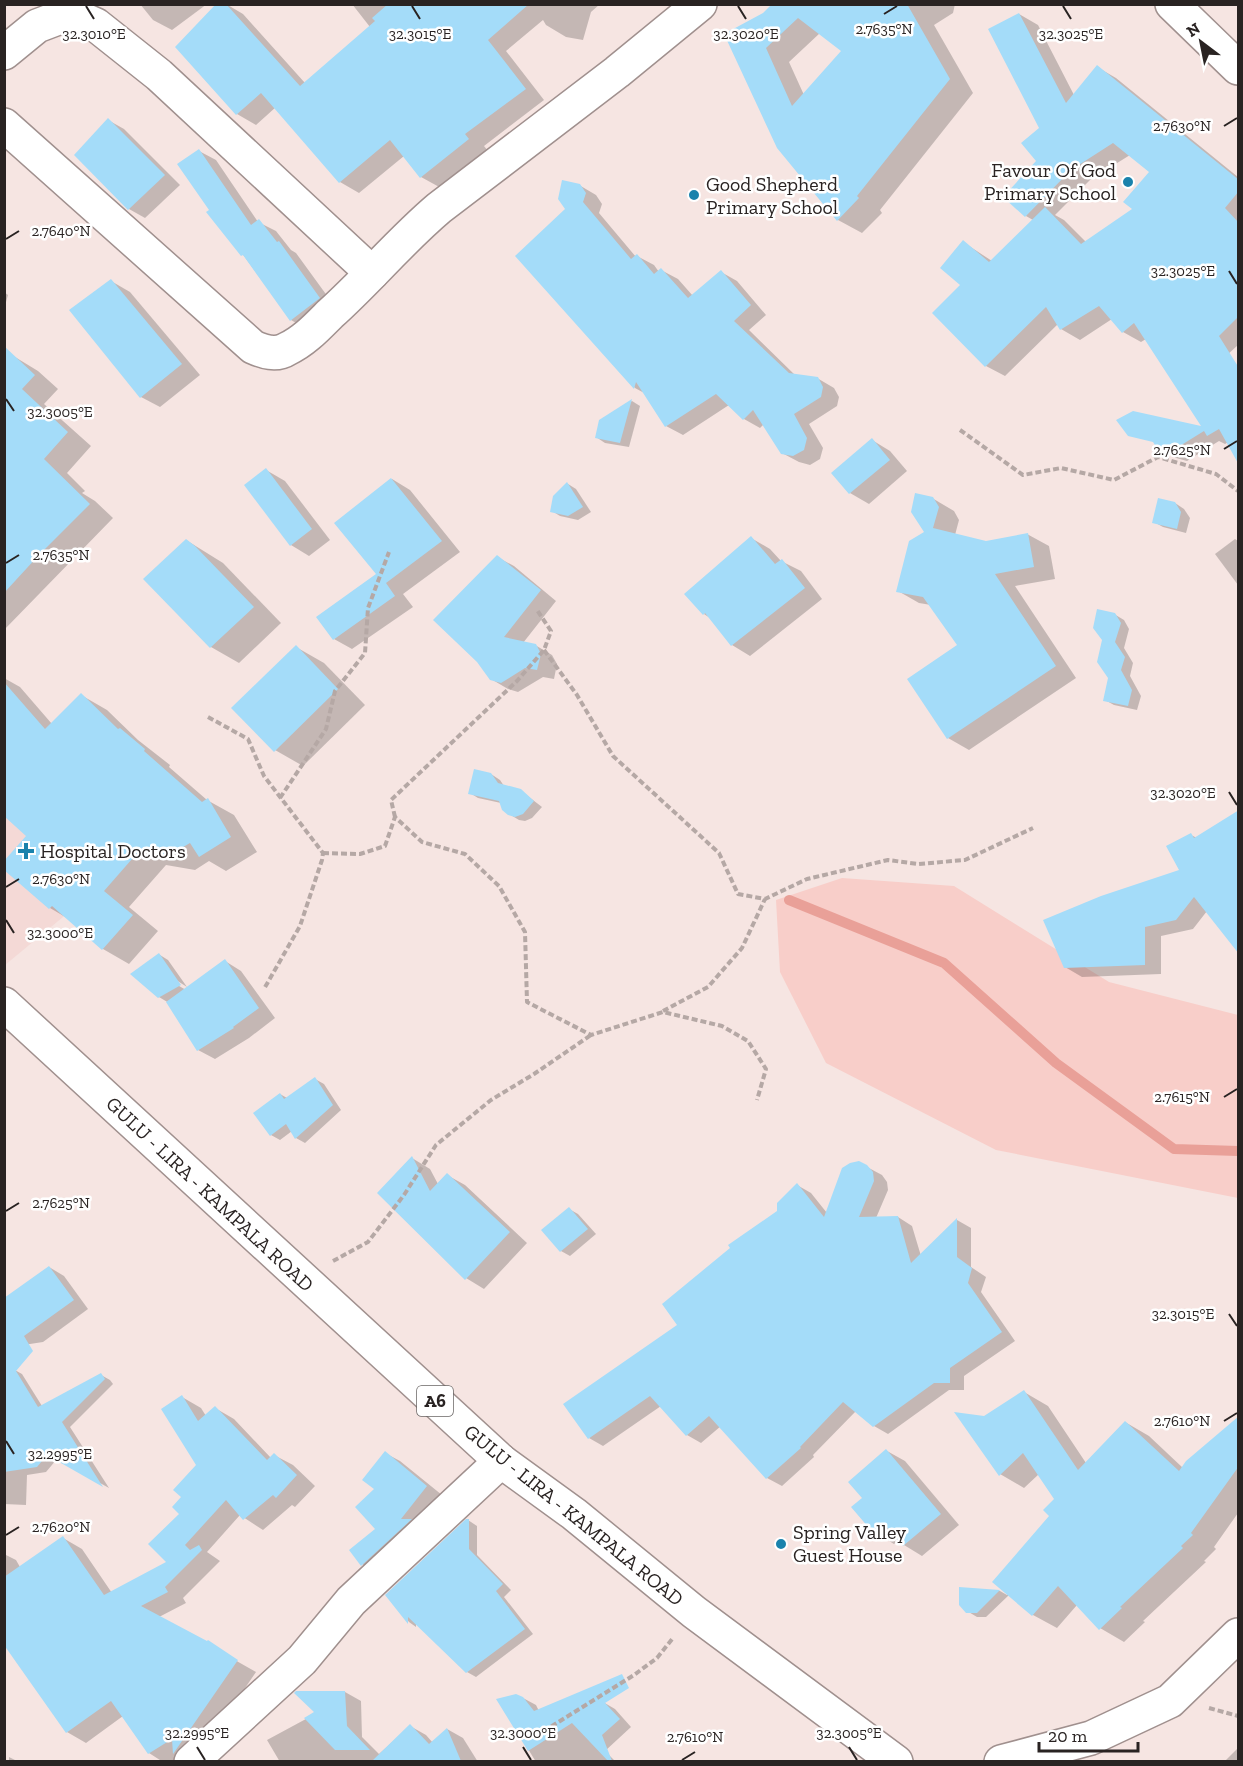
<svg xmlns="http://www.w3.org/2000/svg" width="1243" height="1766" font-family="'Zilla Slab',serif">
<rect width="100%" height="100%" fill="#f6e5e2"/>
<polygon fill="#f4d9d6" points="4,808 92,893 5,965 4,965"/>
<polygon fill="#f8cec9" points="842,878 954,886 1109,982 1238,1015 1238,1198 996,1150 826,1063 780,972 776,900"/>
<g fill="#0003" fill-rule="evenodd">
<polygon points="140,4 207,4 172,30 153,20"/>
<polygon points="226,4 243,14 305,83 370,27 352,4 600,4 591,12 583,40 566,37 546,25 543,20 506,51 544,100 484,146 488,151 441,188 421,177 404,156 359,193 340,182 276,107 256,125 237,114"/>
<path d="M904,4h51l-2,9 -19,12 39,68 -93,117 2,3 -20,20 -24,-13 -60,-73 -52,-113 38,-20zM820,33l23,18 -39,44 -15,-33z"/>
<path d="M1019,14l19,11 36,70 23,-28 19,11 122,99v168l-48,44 -44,-50 -5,3 -18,-10 -11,-13 -32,21 -19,-11 -3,-5 -53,52 -19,-10 -23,-81v-43l29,19 41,-41 -7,-4 12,-55 3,-32zM1130,155l21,16 -17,38 -48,33 -22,-22 -9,-5 35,-35z"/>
<polygon points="108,120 124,129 180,185 145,218 129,209"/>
<polygon points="199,151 216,160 258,222 276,231 291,250 296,253 336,308 308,330 291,320 211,211"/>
<polygon points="579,185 596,195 602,204 599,213 636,257 637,256 654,265 659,272 661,270 678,279 693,296 721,272 737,281 766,315 749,330 796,376 817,378 834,388 839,397 837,406 809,424 823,448 820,459 810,465 799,462 782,453 764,424 760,428 744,419 729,405 683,435 666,426 646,394 635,388 517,256 567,210"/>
<polygon points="111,281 130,292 200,375 160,407 141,397"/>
<polygon points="4,292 8,295 4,309"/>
<polygon points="15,357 38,371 58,389 44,404 91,446 67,473 85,491 82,493 95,501 113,518 4,630 4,554"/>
<polygon points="1238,372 1230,441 1225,444 1219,441 1187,461 1176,458 1159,449 1204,429"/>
<polygon points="632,401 640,406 629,447 605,443 596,437 600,421"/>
<polygon points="872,440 890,451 907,471 869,504 850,493"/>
<polygon points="266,470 285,481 330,540 309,556 291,545"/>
<polygon points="392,479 410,490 460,552 403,594 413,607 352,649 334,639 378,575"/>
<polygon points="568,484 576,489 591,512 578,520 560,516 552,511"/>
<polygon points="932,498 954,511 959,520 955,535 986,542 1027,534 1049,546 1055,579 1015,586 1076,678 969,750 948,738 960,646 931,605 919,603 898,591 926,532"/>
<polygon points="1175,503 1184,509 1190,518 1186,533 1163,527 1154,522"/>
<polygon points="751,538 770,549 781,561 801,571 822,599 750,656 732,645 710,618 704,614"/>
<polygon points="1235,539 1238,541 1238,585 1215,554"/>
<polygon points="186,540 223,563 281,623 239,663 211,647 145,579"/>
<polygon points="497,557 514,566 556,601 523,643 535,645 552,655 557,664 554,679 543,677 518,692 508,689 491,679"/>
<polygon points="1114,614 1124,620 1129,629 1124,648 1133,663 1130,676 1141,696 1137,710 1114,705 1105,700 1110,678"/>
<polygon points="296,647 324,663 365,705 303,766 275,750"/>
<polygon points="4,678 20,687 52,724 81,695 107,710 138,740 170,765 169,767 207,800 234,815 257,852 226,871 209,861 195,870 166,865 129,907 158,931 129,964 103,949 67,918 50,908 28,836 4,814"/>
<polygon points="491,774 500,780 504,786 520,790 542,807 532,818 525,821 519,820 509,814 501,803 478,798 470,793"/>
<polygon points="1191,835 1197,838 1207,911 1193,929 1161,936 1161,974 1082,977 1065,967 1181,871"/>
<polygon points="160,955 168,960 187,987 176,980 174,983 186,990 225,961 241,971 275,1018 249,1038 215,1059 198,1050 169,1003 159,997"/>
<polygon points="315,1079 324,1084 341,1110 305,1143 296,1138 292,1131 280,1140 271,1135 255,1113 280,1094 287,1098"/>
<polygon points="412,1158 430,1169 438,1184 447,1175 465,1185 527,1243 484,1289 466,1278"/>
<polygon points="867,1167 882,1175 887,1182 888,1190 876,1218 898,1217 912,1226 921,1256 957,1220 971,1228 971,1267 986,1277 981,1292 1015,1341 964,1376 964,1390 949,1390 888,1434 874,1426 856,1411 813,1455 814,1457 782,1486 767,1478 721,1426 701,1443 687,1435 661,1406 603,1446 589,1438 679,1325 778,1212 797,1185 811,1193 827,1213"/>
<polygon points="569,1209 578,1214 596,1234 570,1256 561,1251"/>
<polygon points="49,1267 64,1276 88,1309 43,1342 4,1348"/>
<polygon points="13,1369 22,1374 42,1406 101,1375 110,1380 113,1384 70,1427 109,1488 57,1459 46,1472 27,1475 26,1505 4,1504 4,1373"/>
<polygon points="1024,1392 1048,1406 1086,1463 1125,1422 1149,1436 1183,1468 1238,1418 1238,1513 1214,1547 1216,1549 1204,1561 1206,1562 1143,1621 1145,1622 1124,1642 1100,1628 1077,1605 1057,1628 1033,1615 1009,1595 986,1617 977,1617 967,1611 961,1588 1000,1591 1007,1595 1051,1515 1056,1499 1039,1474 1024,1488 1000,1474 984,1418"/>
<polygon points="182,1397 201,1408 206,1416 215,1408 234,1419 271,1458 274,1455 293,1465 315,1486 295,1507 292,1505 263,1530 240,1515 207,1552 220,1561 183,1598 186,1603 159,1617 256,1672 213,1735 171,1762 163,1762 149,1753 123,1716 86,1743 67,1732 4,1642 4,1554 16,1560 20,1567 63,1538 82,1549 112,1593 169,1563 183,1497 198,1465"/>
<polygon points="887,1451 905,1461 959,1525 922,1556 904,1545 899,1540 894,1544 876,1533 864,1499"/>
<polygon points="385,1453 400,1461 442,1495 378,1573 362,1564 377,1529 376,1489"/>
<polygon points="468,1520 477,1526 477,1555 511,1590 504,1597 533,1634 476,1677 467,1672 416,1623 416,1627 409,1622 387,1595"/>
<polygon points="345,1692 361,1701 362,1737 379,1754 410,1726 426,1735 433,1743 447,1729 463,1738 478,1762 280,1762 267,1740 317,1713"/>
<polygon points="523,1698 536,1705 539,1711 603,1702 615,1709 631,1727 605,1751 616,1762 536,1762 498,1700"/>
<polygon points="1238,1748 1238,1762 1224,1762"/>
<polygon points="9,1757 17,1761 17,1762 9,1762"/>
</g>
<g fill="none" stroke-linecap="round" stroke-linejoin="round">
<polyline stroke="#e9a098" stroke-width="10" points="789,900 944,963 1056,1063 1174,1149 1238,1151"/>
</g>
<g fill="#a4dcf9" fill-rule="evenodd">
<polygon points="216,4 226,4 300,86 375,21 372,18 388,4 529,4 488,40 526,89 465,134 469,139 420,178 390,140 339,183 261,93 236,115 175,47"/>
<path d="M772,4h135l43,75 -93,117 2,2 -22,23 -60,-73 -53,-114 39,-21zM798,18l43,33 -49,55 -26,-58z"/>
<polygon points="1019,13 1066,103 1097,65 1239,180 1239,191 1225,208 1239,223 1239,316 1219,336 1239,368 1239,465 1219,429 1207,436 1204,431 1170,452 1158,450 1153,442 1128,436 1116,420 1133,411 1201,426 1134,323 1122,333 1099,306 1060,330 1046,307 985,367 932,313 960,285 940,268 963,240 989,262 1045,207 1081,244 1132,209 1123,202 1149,172 1113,143 1071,170 1025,217 1003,197 1036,161 1021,143 1039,128 988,29"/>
<polygon points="108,118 165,175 128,210 74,155"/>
<polygon points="199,149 251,225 259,219 277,242 279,241 320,298 290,321 243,255 241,256 206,212 209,210 177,164"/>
<polygon points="562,180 580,184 586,193 583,202 631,259 637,254 654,274 661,268 688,298 721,270 751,305 734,321 789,373 818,377 823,387 821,397 794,414 807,438 804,450 793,456 781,454 753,410 743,420 716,394 665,427 636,382 634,389 515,256 565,209 558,199"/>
<polygon points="111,279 182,364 140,398 69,310"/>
<polygon points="4,346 35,375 22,389 68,432 44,459 90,504 38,556 4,593"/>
<polygon points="632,399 620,443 595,438 599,420"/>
<polygon points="872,438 890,460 849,494 831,473"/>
<polygon points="266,468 312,529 290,546 244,485"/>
<polygon points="391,478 442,541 386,583 395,596 333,640 316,617 376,574 334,523"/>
<polygon points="567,482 583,507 568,516 550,512 553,496"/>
<polygon points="915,493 933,497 939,507 933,528 986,541 1028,533 1034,567 995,574 1056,666 947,739 907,679 957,645 923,597 896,592 909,541 924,532 911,512"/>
<polygon points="1158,498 1175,502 1181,512 1177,529 1152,523"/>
<polygon points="751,536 775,564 782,559 805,588 731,646 705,613 703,615 684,594"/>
<polygon points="186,539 195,546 254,607 210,648 143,579"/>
<polygon points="497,555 541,590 504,637 536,644 541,654 537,670 525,668 501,683 490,680 477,662 433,620"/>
<polygon points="1097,609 1115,613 1121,623 1115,642 1125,657 1121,670 1132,690 1128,706 1103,701 1108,678 1097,662 1102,640 1093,628"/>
<polygon points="296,645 338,689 274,752 231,708"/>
<polygon points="4,682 45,729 81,693 118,729 120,728 145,749 144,751 202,802 208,798 231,837 199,857 190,843 168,856 139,851 104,891 133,915 102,950 52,906 49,909 4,870 4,861 26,836 4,816"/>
<polygon points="474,769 491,773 498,783 521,789 534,801 523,814 515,817 508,815 502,810 499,801 468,794"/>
<polygon points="1239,810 1239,954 1194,897 1176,920 1145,927 1145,965 1064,968 1043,920 1101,896 1179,870 1166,846 1191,833 1194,838"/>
<polygon points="159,953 181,985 158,998 130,974"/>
<polygon points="225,959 259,1008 233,1027 234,1028 197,1051 166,1002"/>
<polygon points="315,1077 333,1105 295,1139 286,1124 270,1136 253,1113 280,1093 284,1099"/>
<polygon points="412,1156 430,1191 447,1173 510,1232 465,1280 377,1193"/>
<polygon points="859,1161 867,1165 873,1172 874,1181 859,1217 898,1216 911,1263 957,1218 957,1257 972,1268 968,1283 1002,1332 950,1368 950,1383 934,1383 873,1427 843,1402 800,1447 801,1448 766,1479 709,1416 686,1436 650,1396 588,1439 563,1404 677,1325 662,1304 730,1248 728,1245 777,1211 777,1203 797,1183 824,1217 842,1168 850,1163"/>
<polygon points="569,1207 588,1229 560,1252 541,1230"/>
<polygon points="49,1266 74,1300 24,1336 33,1351 16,1371 38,1407 101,1373 105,1379 62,1422 103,1487 47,1455 37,1467 4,1472 4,1298"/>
<polygon points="1024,1390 1078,1470 1125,1421 1179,1471 1186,1461 1239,1416 1239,1466 1191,1533 1193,1535 1181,1546 1183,1548 1120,1607 1122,1608 1099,1630 1058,1586 1032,1616 992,1582 1049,1516 1043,1510 1054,1499 1023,1453 999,1476 954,1412 984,1416"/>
<polygon points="182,1395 198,1421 215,1406 267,1460 274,1453 297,1475 276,1498 273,1495 243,1520 226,1500 185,1545 190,1550 199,1545 202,1550 165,1587 168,1592 141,1606 207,1641 208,1640 238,1660 173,1754 172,1739 148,1754 111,1701 66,1733 4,1645 4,1577 63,1536 104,1595 166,1562 148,1544 179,1514 172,1507 181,1497 173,1490 196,1465 161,1409"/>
<polygon points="886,1449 941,1514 903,1546 885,1525 875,1535 851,1507 862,1498 848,1482"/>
<polygon points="385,1451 427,1486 401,1519 412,1519 361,1566 349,1550 375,1529 355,1507 374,1489 362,1480"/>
<polygon points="466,1519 469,1519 469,1549 503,1584 496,1591 525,1629 466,1673 408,1617 408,1624 385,1595"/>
<polygon points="959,1587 1000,1590 977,1613 966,1613 959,1605"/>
<polygon points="622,1674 629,1688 605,1703 620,1719 602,1735 612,1761 608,1761 572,1723 528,1751 496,1699 516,1694 523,1697 534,1711"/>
<polygon points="296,1691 345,1691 347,1726 370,1750 335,1750 304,1718 314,1712 294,1693"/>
<polygon points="410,1724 429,1744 447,1728 461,1761 372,1761"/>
</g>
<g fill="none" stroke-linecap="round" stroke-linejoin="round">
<g stroke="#a0908e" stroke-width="36">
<g id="street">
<polyline points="1172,4 1238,68"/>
<polyline points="4,53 37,26 58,18 76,16 96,25 159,75 372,273"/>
<path d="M4,125l249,222c11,5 23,9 34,2 17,-8 30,-22 43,-35 38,-34 70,-73 109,-106l178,-136 83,-68"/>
<polyline points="191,1762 302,1660 351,1601 501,1461"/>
<polyline points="1001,1762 1091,1738 1170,1701 1238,1635"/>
</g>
</g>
<g stroke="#a0908e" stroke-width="36">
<polyline id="primary" points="4,1004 501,1461 574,1514 694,1612 896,1762"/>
</g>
<g stroke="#b5a8a5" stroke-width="4" stroke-dasharray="6 3" stroke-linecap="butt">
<polyline points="960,430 1023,475 1061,468 1114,480 1158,457 1216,474 1238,491"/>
<polyline points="544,650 577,695 613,756 719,853 738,894 765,899 807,879 888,860 918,864 965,860 1033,828"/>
<polyline points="208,717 248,739 264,776 323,853 322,860 300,926 264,989"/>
<polyline points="280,798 326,729 335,691 365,653 368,608 389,552"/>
<polyline points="395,817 391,800 517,681 544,650 551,631 537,610"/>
<polyline points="323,853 360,854 385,846 395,817 422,842 465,854 499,886 525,932 527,1002 591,1035 663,1012 722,1026 748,1041 766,1069 757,1100"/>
<polyline points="663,1011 708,987 742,948 765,899"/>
<polyline points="333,1261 368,1242 404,1195 436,1145 491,1100 534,1074 591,1035"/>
<polyline points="1209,1708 1238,1716"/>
<polyline points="536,1736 634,1675 657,1658 673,1638"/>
</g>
<use href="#street" stroke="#fff" stroke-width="33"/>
<use href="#primary" stroke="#fff" stroke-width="33"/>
</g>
<path fill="none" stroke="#292322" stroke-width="2" d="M86,6l8,13M412,6l8,13M738,6l8,13M1063,6l8,13M884,14l13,-8M1224,126l13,-8M6,239l13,-8M1229,271l8,13M6,399l8,12M1224,449l13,-8M6,563l13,-8M1229,792l8,13M6,887l13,-8M6,920l8,13M1224,1097l13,-8M6,1211l13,-8M1229,1314l8,12M1224,1421l13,-8M6,1441l8,13M6,1535l13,-8M197,1747l8,13M523,1747l8,13M849,1747l8,13M682,1760l13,-8"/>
<g fill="#1a82ac" stroke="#fff" stroke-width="2">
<circle cx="1128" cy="182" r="6"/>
<circle cx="694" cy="195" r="6"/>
<path d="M23 842h6v6h6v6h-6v6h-6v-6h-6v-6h6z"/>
<circle cx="781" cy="1544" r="6"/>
</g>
<g text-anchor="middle" stroke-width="5" stroke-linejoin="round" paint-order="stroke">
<rect fill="#fff" stroke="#696564" stroke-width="1.5" x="417" y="1386" width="36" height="30" rx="4.5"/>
<g font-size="18" font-weight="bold" fill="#292322">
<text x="435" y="1407">A6</text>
</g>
<g font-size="20" fill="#292322" stroke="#fff" text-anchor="start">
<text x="1116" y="177" text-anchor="end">Favour Of God<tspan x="1116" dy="23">Primary School</tspan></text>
<text x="706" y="191">Good Shepherd<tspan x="706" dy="23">Primary School</tspan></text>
<text x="40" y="858">Hospital Doctors</text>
<text x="793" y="1539">Spring Valley<tspan x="793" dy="23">Guest House</tspan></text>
</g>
<g font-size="20" fill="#292322" stroke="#fff">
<text transform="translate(210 1194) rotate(43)" y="7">GULU - LIRA - KAMPALA ROAD</text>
<text transform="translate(574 1515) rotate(39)" y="7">GULU - LIRA - KAMPALA ROAD</text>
</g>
</g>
<g font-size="15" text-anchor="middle" fill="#292322" stroke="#fff" stroke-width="5" stroke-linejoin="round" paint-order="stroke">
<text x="884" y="34">2.7635°N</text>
<text x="420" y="39">32.3015°E</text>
<text x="94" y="39">32.3010°E</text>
<text x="746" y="39">32.3020°E</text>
<text x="1071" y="39">32.3025°E</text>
<text x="1182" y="131">2.7630°N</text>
<text x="61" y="236">2.7640°N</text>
<text x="1183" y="276">32.3025°E</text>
<text x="60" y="417">32.3005°E</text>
<text x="1182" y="455">2.7625°N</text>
<text x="61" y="560">2.7635°N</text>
<text x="1183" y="798">32.3020°E</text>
<text x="61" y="884">2.7630°N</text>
<text x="60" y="938">32.3000°E</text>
<text x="1182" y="1102">2.7615°N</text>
<text x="61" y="1208">2.7625°N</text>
<text x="1183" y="1319">32.3015°E</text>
<text x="1182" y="1426">2.7610°N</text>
<text x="60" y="1459">32.2995°E</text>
<text x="61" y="1532">2.7620°N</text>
<text x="197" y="1738">32.2995°E</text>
<text x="523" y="1738">32.3000°E</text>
<text x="849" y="1738">32.3005°E</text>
<text x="695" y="1742">2.7610°N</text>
</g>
<rect width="1243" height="1766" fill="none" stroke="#292322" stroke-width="12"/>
<g transform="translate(1201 42) rotate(328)" stroke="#ffffff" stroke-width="4.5" paint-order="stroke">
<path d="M0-4.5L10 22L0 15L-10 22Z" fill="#292322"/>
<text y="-9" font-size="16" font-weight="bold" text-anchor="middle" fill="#292322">N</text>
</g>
<path d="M1039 1742v9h99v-9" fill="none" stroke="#292322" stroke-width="3"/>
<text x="1048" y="1742" font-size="18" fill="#292322" stroke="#ffffff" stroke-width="4.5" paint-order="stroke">20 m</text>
</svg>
